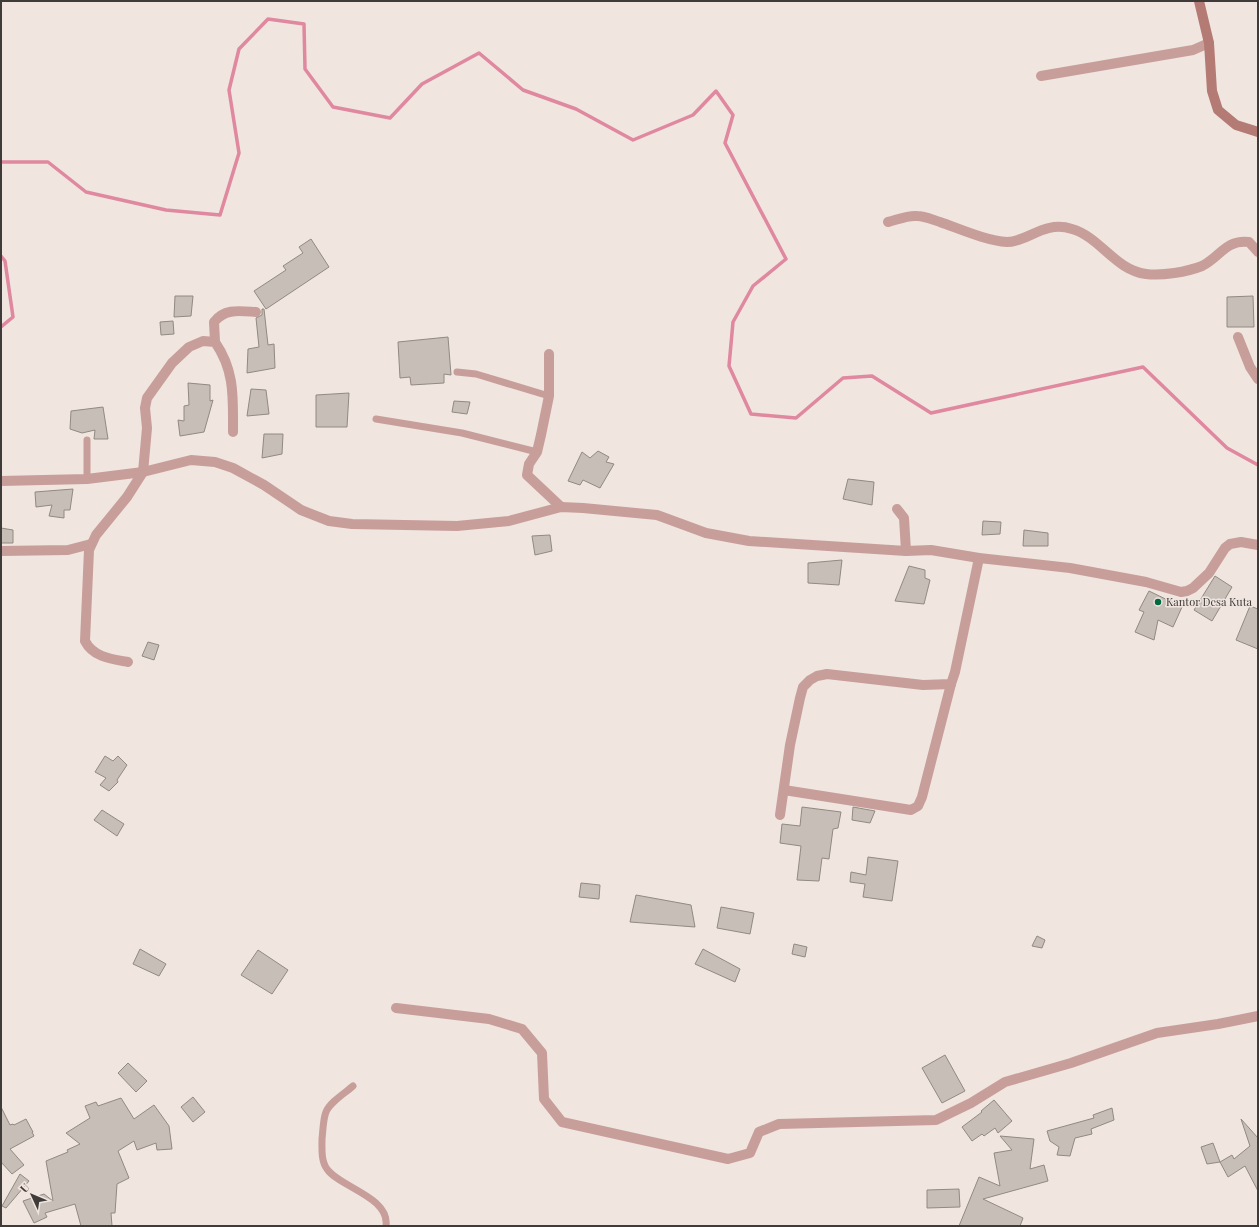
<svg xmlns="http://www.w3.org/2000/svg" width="1259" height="1227" font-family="'Playfair Display',serif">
<rect width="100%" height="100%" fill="#f0e5df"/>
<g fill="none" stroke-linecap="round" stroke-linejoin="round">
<g stroke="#df889f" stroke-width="3.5">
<polyline points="1,162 48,162 86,192 166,210 220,215 239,153 229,90 239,49 268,19 304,24 305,69 333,107 390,118 422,84 479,53 523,90 576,109 633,140 693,115 716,91 733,115 725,143 786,259 753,286 733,322 729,366 751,414 796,418 843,378 872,376 931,413 1143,367 1227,448 1258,465"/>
<polyline points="1,256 5,261 13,317 1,327"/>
</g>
</g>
<g fill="#c7bfb7" stroke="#918a82">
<polygon points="311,239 329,267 266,309 254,291 286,270 283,266 303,253 299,247"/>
<polygon points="175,296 193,296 191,316 174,317"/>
<polygon points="1253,296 1254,327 1227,327 1227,297"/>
<polygon points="262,309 264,309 268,345 274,344 275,368 247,373 248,349 259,347 256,318 262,315"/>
<polygon points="173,321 174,334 161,335 160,322"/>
<polygon points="448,337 451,375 444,374 444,383 411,385 410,377 400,378 398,342"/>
<polygon points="188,383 210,385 210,401 213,400 204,432 180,436 178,420 184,421 184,406 189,405"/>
<polygon points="251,389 266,390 269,414 247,416"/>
<polygon points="349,393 347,427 316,427 316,395"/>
<polygon points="454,401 470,402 467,414 452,412"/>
<polygon points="103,407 108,439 94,439 95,430 82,433 70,429 71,411"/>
<polygon points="264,434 283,434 282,454 262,458"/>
<polygon points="598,451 609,457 606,462 614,464 600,488 583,480 580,485 568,481 582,452 590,458"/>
<polygon points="848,479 874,482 872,505 843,499"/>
<polygon points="73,489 70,510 64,510 64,518 49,516 52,505 36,507 35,492"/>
<polygon points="983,521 1001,522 1000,534 982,535"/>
<polygon points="1,528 13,530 13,543 1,543"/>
<polygon points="1024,530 1048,533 1048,546 1023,546"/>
<polygon points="550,535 552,551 535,555 532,536"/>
<polygon points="842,560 839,585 808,583 808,563"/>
<polygon points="909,566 925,570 925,578 930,580 924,604 895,601"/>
<polygon points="1215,576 1232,587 1212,621 1194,610"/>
<polygon points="1149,591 1182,607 1173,627 1158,620 1154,640 1135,632 1144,612 1139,610"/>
<polygon points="1250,606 1258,609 1258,649 1236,640"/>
<polygon points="148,642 159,645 154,660 142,656"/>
<polygon points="105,756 113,761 118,756 127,765 117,780 118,782 109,791 100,785 106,778 95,772"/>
<polygon points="802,807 841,812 838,828 833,829 829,859 822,858 819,881 797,880 801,846 780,843 782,824 800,826"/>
<polygon points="853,807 875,811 870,823 852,820"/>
<polygon points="102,810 124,824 117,836 94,820"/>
<polygon points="868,857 898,861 892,901 863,897 865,884 850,882 851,872 866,875"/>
<polygon points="581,883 600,885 599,899 579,897"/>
<polygon points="636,895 691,905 695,927 630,922"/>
<polygon points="721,907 754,913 750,934 717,928"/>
<polygon points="1037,936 1045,940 1042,948 1032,946"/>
<polygon points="794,944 807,947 805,957 792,954"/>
<polygon points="140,949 166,964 159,976 133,964"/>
<polygon points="703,949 740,969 735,982 695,964"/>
<polygon points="258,950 288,970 272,994 241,975"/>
<polygon points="945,1055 965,1091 942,1103 922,1068"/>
<polygon points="128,1063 147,1081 136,1092 118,1073"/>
<polygon points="193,1097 205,1112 193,1122 181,1107"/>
<polygon points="121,1098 134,1119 154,1105 169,1126 172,1149 157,1150 156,1143 137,1150 134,1141 118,1151 129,1178 117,1184 115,1213 111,1213 112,1226 81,1226 75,1204 45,1213 47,1217 34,1223 23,1201 44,1194 53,1201 46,1161 68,1152 67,1150 80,1144 66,1133 90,1118 85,1106 96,1102 98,1106"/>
<polygon points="994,1100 1012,1121 998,1133 995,1128 984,1136 982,1134 972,1141 962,1127 982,1112 981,1111"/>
<polygon points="1,1107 10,1125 13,1124 14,1125 26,1119 33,1132 32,1132 34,1136 10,1149 24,1165 12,1174 1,1162"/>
<polygon points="1112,1108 1114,1120 1091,1129 1092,1134 1075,1138 1070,1156 1057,1155 1059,1147 1050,1141 1047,1131 1094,1118 1093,1115"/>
<polygon points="1241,1119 1258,1138 1258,1191 1245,1166 1228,1177 1220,1162 1232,1155 1234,1159 1250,1146"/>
<polygon points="1000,1136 1034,1139 1030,1169 1044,1165 1048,1181 983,1199 1023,1218 1020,1226 959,1226 979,1177 1000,1186 994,1153 1012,1150"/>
<polygon points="1213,1143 1220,1162 1207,1164 1201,1147"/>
<polygon points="20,1174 29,1181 6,1208 2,1206"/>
<polygon points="959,1189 960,1207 927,1208 927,1190"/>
</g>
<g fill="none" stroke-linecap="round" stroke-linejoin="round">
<g stroke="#c79e9a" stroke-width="7">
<polyline points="457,372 476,374 549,396"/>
<polyline points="376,419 462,433 537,452"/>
<polyline points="87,479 87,440"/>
<path d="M353,1086c-8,7 -23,16 -27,26 -3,7 -3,19 -4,27 0,10 -1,22 5,30 12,18 63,28 59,57"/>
</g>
<g stroke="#c79e9a" stroke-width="10">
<polyline points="1041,76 1193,50 1209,43"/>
<path d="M888,222c9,-2 19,-7 29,-6 8,0 16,4 23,6 20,7 47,19 67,20 21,0 37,-22 65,-13 28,8 43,41 74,45 16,2 41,-2 56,-8 18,-9 24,-27 47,-24l9,10"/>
<polyline points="1238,337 1250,367 1258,379"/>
<path d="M215,342l-1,-20c11,-14 26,-11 42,-10"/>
<polyline points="549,354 549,396 541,435 537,452 529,464 527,475 561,507"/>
<polyline points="1,481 87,479 143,472 191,460 215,462 233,468 264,485 301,510 329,521 352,524 457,526 509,521 561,507 583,508 657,515 706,533 749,541 906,551 931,550 979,558 1070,568 1146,582 1181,592 1187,591 1193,588 1209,573 1225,548 1230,544 1241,542 1258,545"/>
<polyline points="897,509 904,518 906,551"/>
<polyline points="1,551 68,550 91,544"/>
<path d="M128,662c-17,-3 -35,-5 -43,-21l4,-91 7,-15 31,-38 16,-25 4,-44 -2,-20 2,-10 25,-35 17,-16 14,-6 12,1c20,29 18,55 18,90"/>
<polyline points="784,790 911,810 918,806 922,797 951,684"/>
<polyline points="780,815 790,745 800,698 803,687 810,680 817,676 827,674 923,685 951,684 955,672 979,558"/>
<polyline points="396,1008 489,1019 522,1029 542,1053 544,1099 562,1122 728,1159 750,1153 759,1132 779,1124 936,1120 971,1103 1005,1082 1071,1063 1157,1033 1218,1024 1258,1016"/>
</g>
<polyline stroke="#b47a74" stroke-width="10" points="1199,1 1209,43 1212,91 1218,110 1236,125 1258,132"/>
</g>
<circle fill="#01693f" stroke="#f0e5df" stroke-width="1.5" cx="1158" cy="602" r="4"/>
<g text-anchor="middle" stroke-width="3" stroke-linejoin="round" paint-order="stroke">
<g font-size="11" fill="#3f3b39" stroke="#f0e5df" text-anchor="start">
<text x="1166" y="606">Kantor Desa Kuta</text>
</g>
</g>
<rect width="1259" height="1227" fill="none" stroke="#3f3b39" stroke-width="4"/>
<g transform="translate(32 1195) rotate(314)" stroke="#f0e5df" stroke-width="3" paint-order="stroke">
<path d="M0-3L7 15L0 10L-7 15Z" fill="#3f3b39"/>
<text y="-6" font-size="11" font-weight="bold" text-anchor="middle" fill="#3f3b39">U</text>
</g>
</svg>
